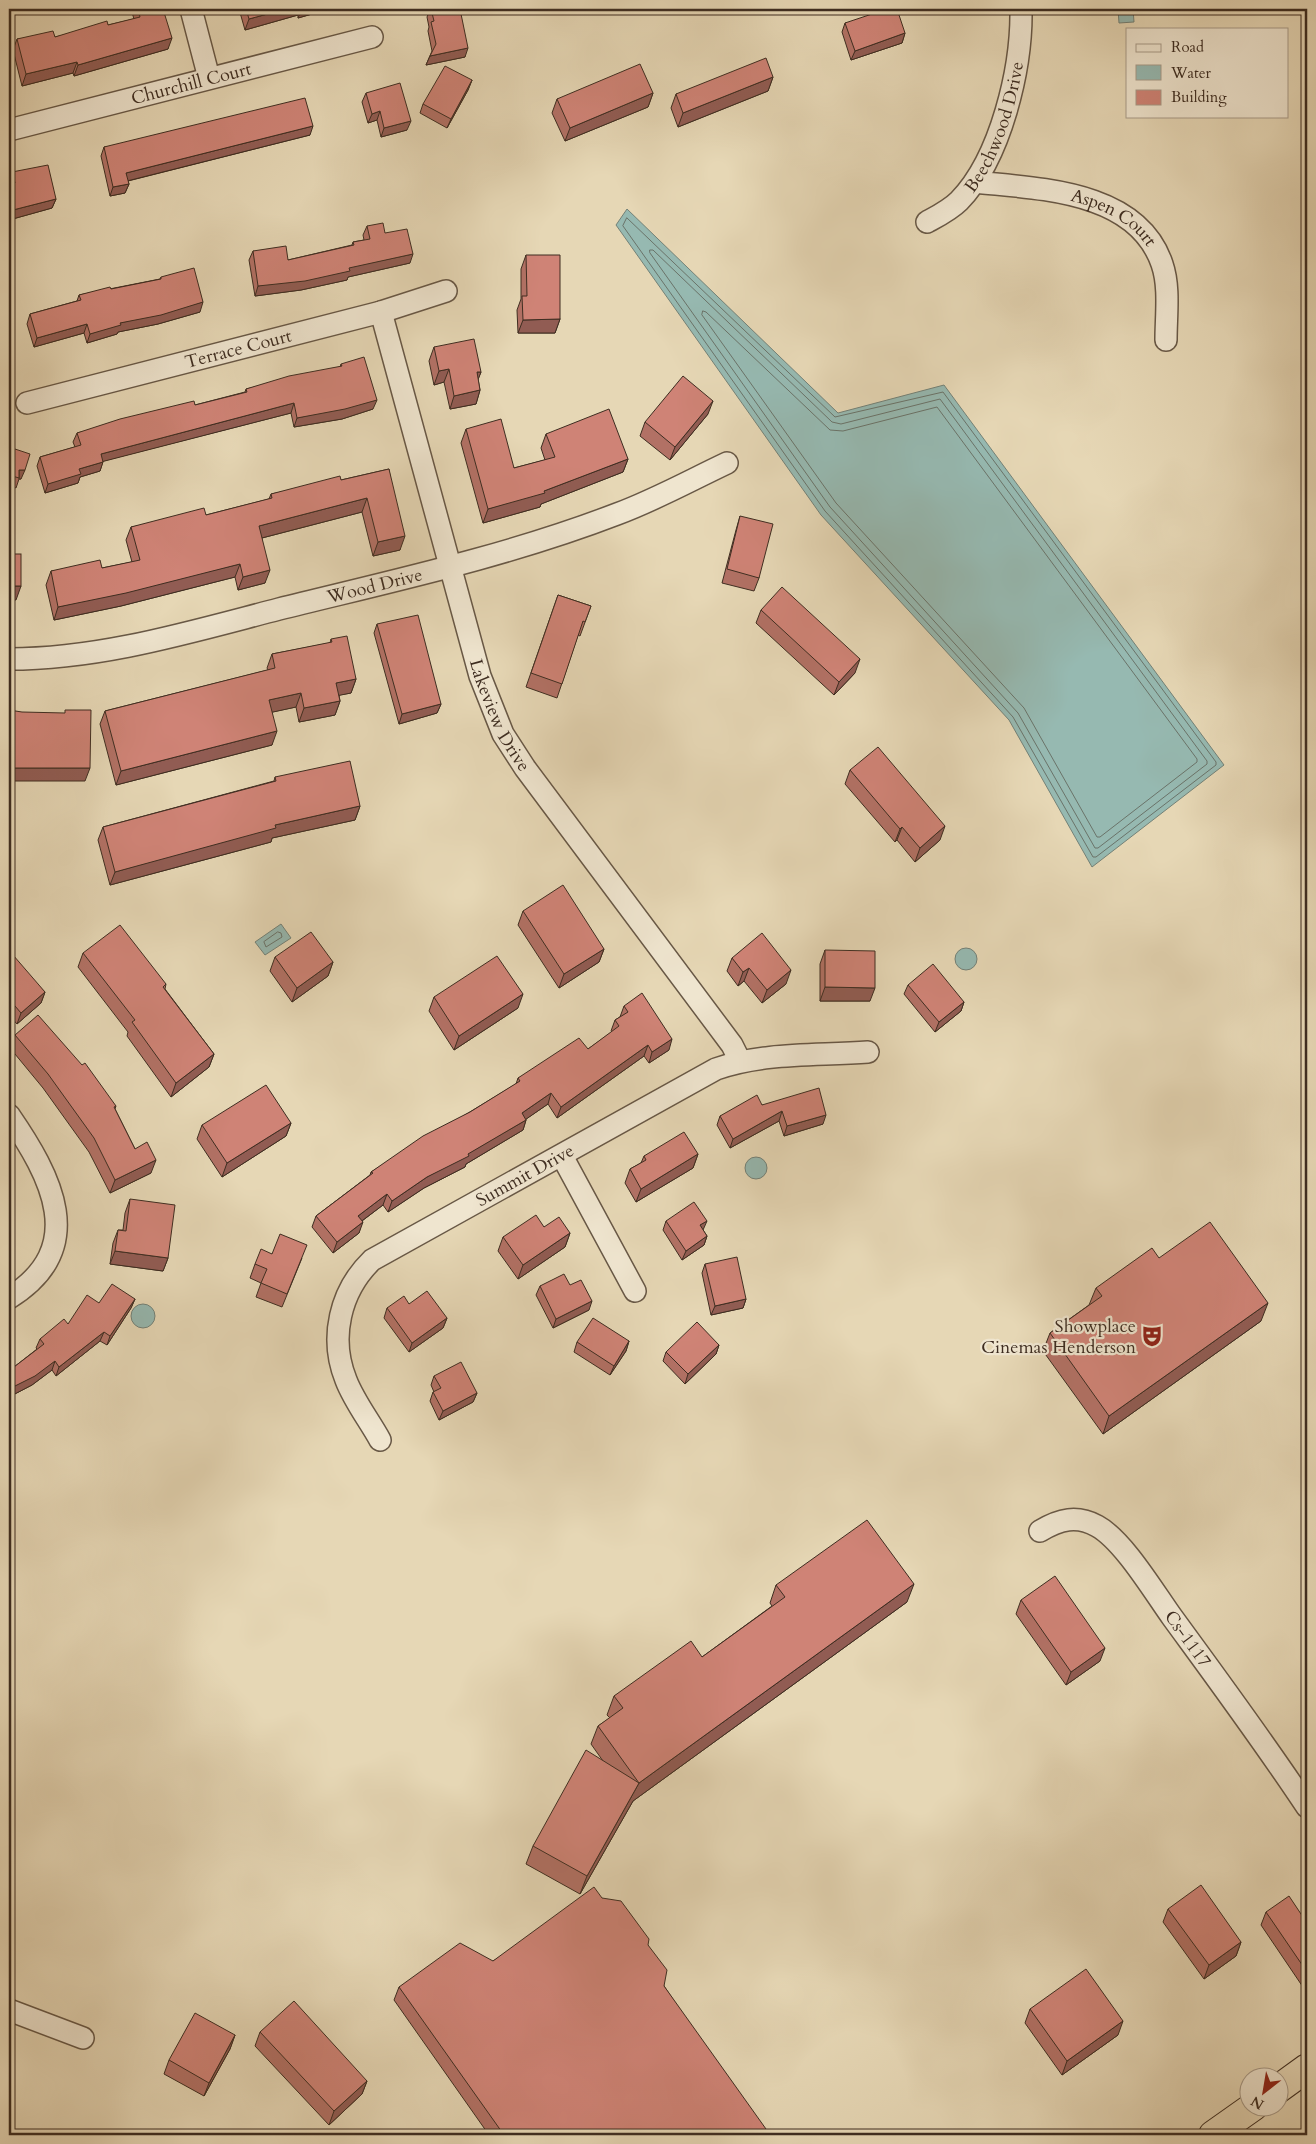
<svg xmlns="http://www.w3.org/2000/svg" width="1316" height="2144" font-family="Cardo,serif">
<rect width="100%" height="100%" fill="#e6d7b5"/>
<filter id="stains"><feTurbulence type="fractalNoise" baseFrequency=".004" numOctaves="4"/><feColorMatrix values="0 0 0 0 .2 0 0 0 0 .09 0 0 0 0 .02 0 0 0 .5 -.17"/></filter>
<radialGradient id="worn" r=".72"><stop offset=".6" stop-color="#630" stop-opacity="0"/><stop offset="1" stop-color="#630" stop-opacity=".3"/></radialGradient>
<g fill="#96b9b1" stroke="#738177">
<polygon points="1118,9 1133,9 1134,22 1119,23"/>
<polygon points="627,209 838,413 944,385 1224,765 1092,867 1009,720 821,515 616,225"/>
<polygon points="281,924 291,938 265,955 255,942"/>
<circle cx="966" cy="959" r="11"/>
<circle cx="756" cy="1168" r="11"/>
<circle cx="143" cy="1316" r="12"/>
</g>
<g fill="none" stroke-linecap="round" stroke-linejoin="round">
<g stroke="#6a7369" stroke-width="1">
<polygon points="627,218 835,417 943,392 1216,762 1216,765 1096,857 1093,857 1013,717 825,511 623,226"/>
<polygon points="650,250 653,250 832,422 841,424 940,399 1207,761 1207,764 1098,848 1095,848 1018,713 830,507 650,253"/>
<polygon points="703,311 706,312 830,430 843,431 937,407 1197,759 1197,762 1100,837 1097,837 1024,708 836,503 702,315"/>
<polygon points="278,932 281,933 282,937 266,947 264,942"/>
</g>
<g stroke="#685846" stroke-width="24">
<g id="street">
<polyline points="191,9 209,78"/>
<path id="s1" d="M9,130l363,-93"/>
<path id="s2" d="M975,182c64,7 162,8 187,82 8,23 4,51 4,76"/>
<path id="s3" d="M927,222c11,-6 23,-12 32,-21 42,-43 63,-133 62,-192"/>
<path id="s4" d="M381,312l99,364 23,58 22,34 207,277 8,16"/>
<path id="s5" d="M27,403l354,-91 65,-21"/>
<path id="s6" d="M9,659c92,0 181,-27 270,-50 113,-28 229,-53 338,-95 38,-14 74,-34 110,-51"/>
<path d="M9,1115c42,61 81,133 0,183"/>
<polyline points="562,1156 635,1291"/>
<path id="s7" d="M380,1440c-11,-20 -26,-39 -34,-60 -17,-42 -6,-89 26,-120l344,-191c49,-17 101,-13 152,-17"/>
<path id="s8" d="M1040,1531c20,-12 37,-16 57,-5 26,14 57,66 75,91 46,63 92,125 135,190"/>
<polyline points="9,2010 83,2038"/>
</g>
</g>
<g stroke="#3e2d21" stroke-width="30">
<g id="highway">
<polyline points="1278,2089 1307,2068"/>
<polyline points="1213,2135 1254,2106"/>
</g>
</g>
<use href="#street" stroke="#efe5cf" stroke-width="21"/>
<use href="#highway" stroke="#e6d7b5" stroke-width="28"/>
</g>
<g fill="#b27165" stroke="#3e2d21">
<polygon points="131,9 163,9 168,49 74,76 73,73 22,86 13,50 17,39 55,37 108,25 134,19"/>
<polygon points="239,9 314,9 312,14 298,18 298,15 245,30"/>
<polygon points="430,9 460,9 465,57 426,65 432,51 428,31 429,27 427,17"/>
<polygon points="845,23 905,33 902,43 851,60 842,32"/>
<polygon points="773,77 768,91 678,127 671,108 676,94"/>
<polygon points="472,80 468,90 447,128 420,113 423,104"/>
<polygon points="366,93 407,130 381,137 377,120 368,123 362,102"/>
<polygon points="653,93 648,107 565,141 552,113 557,99"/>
<polygon points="310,135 128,181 129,184 125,193 110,196 101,156 104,147"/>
<polygon points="12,172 56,199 52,208 9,220 9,184 10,184 9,182"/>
<polygon points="367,226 385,233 410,263 348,277 347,280 301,290 255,296 249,260 253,251 288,260 352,245 353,242 364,240 363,235"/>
<polygon points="526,255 560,319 555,333 518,333 517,310 521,299 521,269"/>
<polygon points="161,277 200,312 158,324 118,332 117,334 87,343 84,333 34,347 27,324 30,314 77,301 79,295 160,279"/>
<polygon points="434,347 481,372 478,379 480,390 476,404 450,409 444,382 434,385 429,361"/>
<polygon points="341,364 373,409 342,419 294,427 291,413 103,461 100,471 80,477 78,483 45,493 37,466 40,457 75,447 73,442 77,433 195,405 245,392 246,389 340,367"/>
<polygon points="708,414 670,460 640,436 645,422"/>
<polygon points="466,429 514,468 545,460 541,448 546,434 628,459 623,472 541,504 540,507 483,523 461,443"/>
<polygon points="9,447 21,479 19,479 16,488 9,485"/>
<polygon points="389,469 400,550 373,556 362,512 262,538 265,583 238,590 235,577 121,606 54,620 46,585 51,571 102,568 132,562 126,540 131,527 206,515 269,499 271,494 341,480"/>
<polygon points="740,516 759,578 754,591 722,583 736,530"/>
<polygon points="558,595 591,606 580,636 578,635 557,698 526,687"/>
<polygon points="761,610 855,673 834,695 756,623"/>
<polygon points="377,624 441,704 437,713 399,724 374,633"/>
<polygon points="331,639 356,679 351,693 339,695 340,701 335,715 299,722 296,707 272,712 272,745 116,785 100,724 105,711 268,670 267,668 272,654 330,643"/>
<polygon points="850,770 940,840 915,862 897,840 895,842 845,784"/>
<polygon points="275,777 360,806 355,820 272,838 271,842 110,885 98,840 103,827 274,781"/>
<polygon points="523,911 604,949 599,962 559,988 518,925"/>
<polygon points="825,950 870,1001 820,1001 820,964"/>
<polygon points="83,953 166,984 165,989 214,1054 209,1067 171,1097 127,1036 128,1032 78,967"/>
<polygon points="275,957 333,962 328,976 292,1002 270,971"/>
<polygon points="9,958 45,992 41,1003 17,1024 9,1015"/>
<polygon points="732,958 786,984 762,1003 744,981 738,986 727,971"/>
<polygon points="908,985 964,1002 961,1011 935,1032 904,994"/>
<polygon points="434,997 518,1008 454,1050 429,1011"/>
<polygon points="624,1006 669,1050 649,1063 644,1056 557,1118 548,1104 526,1119 526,1120 523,1130 466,1164 465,1167 424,1188 388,1212 383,1205 362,1221 359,1233 333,1253 312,1227 316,1216 370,1175 371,1172 516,1084 518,1078 588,1049 612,1032 611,1031 615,1020 620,1017"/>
<polygon points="15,1035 116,1106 115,1109 135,1149 151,1173 110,1193 89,1152 43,1088 10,1048"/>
<polygon points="762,1105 823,1124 784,1136 779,1121 730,1148 717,1125 720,1116"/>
<polygon points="291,1123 286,1136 222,1177 197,1139 202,1125"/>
<polygon points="698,1154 693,1168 636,1202 625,1183 630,1169 641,1163 644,1156"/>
<polygon points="130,1199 168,1258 163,1271 110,1264 113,1243 118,1230 123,1230 125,1213"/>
<polygon points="666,1221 703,1230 707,1236 704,1245 682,1260 663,1230"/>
<polygon points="544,1227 570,1233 565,1247 518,1279 498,1251 503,1237"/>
<polygon points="272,1254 302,1258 282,1307 256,1297 261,1283 250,1278 255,1264"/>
<polygon points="705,1264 746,1299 743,1308 711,1315 702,1273"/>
<polygon points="570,1285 589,1310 553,1328 536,1295 540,1286"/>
<polygon points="1096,1288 1261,1321 1103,1434 1043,1351 1050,1333 1089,1305"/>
<polygon points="135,1299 131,1308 107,1345 100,1341 56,1376 52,1370 32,1385 9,1397 9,1358 14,1367 37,1349 36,1348 40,1339 68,1324 99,1303"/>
<polygon points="409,1304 447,1318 443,1328 409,1352 384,1318 387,1308"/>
<polygon points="629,1341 626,1351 610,1375 574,1352 577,1342"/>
<polygon points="719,1345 716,1354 685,1384 663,1361 666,1352"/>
<polygon points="434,1376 477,1393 473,1402 439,1420 430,1401 433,1392 434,1392 431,1385"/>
<polygon points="776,1585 907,1602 633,1801 580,1894 526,1864 533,1846 603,1761 591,1744 598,1726 610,1718 607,1715 614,1696 702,1657 772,1606 770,1603"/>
<polygon points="1021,1600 1100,1661 1066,1685 1016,1614"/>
<polygon points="602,1898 648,1945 664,1986 764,2135 489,2135 394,2000 399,1987 493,1961"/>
<polygon points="1168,1909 1241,1942 1236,1956 1204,1979 1163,1922"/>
<polygon points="1266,1912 1307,1923 1307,1993 1261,1925"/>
<polygon points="1030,2009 1118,2035 1062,2075 1025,2023"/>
<polygon points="260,2032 367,2081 362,2094 329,2125 255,2046"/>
<polygon points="235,2035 230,2049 204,2096 164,2074 169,2060"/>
</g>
<g fill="#915c53" stroke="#3e2d21">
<polygon points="286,9 300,9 298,15 245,30 249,19"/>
<polygon points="302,9 314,9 312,14 298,18"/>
<polygon points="905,33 902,43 851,60 855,51"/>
<polygon points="172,38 168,49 74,76 78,65"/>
<polygon points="468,48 465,57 426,65 430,56"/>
<polygon points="77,62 73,73 22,86 26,74"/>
<polygon points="773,77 768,91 678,127 683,113"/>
<polygon points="472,80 468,90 447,128 451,119"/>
<polygon points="653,93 648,107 565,141 570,128"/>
<polygon points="380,111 377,120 368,123 372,114"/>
<polygon points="411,121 407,130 381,137 384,128"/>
<polygon points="313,126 310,135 123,182 126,173"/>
<polygon points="129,184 125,193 110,196 113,187"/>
<polygon points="56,199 52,208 9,220 9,211"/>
<polygon points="413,254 410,263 348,277 347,280 301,290 255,296 258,286"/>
<polygon points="203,302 200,312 158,324 118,332 117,334 87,343 90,334 120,323"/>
<polygon points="560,319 555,333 518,333 523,320"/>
<polygon points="87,324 84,333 34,347 37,338"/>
<polygon points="449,369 444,382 434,385 439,371"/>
<polygon points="477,372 481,372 476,385"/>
<polygon points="480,390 476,404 450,409 454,396"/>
<polygon points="377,400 373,409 342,419 294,427 297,418"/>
<polygon points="713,401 708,414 670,460 675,447"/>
<polygon points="294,403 291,413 97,463 101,454"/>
<polygon points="628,459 623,472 541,504 540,507 483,523 488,509 544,491"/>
<polygon points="103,462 100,471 80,477 78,483 45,493 48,484 79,469"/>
<polygon points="19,470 25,470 21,479 19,479"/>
<polygon points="367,498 362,512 254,540 259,526"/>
<polygon points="405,536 400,550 373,556 378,542"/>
<polygon points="240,564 235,577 121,606 54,620 58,607"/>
<polygon points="270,570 265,583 238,590 243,577"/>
<polygon points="9,586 21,586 16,600 9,600"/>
<polygon points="860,659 855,673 834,695 839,682"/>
<polygon points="356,679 351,693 331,697 336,683"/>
<polygon points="301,693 296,707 264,714 269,700"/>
<polygon points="340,701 335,715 299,722 304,708"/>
<polygon points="441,704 437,713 399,724 402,714"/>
<polygon points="277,731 272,745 116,785 121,771"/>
<polygon points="9,768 90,768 85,781 9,781"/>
<polygon points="360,806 355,820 272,838 271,842 110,885 115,872 275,825"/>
<polygon points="945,826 940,840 915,862 920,848"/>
<polygon points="902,827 897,840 895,842 900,829"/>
<polygon points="604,949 599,962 559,988 564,974"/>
<polygon points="333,962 328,976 292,1002 297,988"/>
<polygon points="749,968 744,981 738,986 743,972"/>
<polygon points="791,970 786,984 762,1003 767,990"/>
<polygon points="825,987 875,988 870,1001 820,1001"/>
<polygon points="45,992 41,1003 17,1024 21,1013"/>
<polygon points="523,994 518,1008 454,1050 459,1036"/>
<polygon points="964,1002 961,1011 935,1032 939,1022"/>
<polygon points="672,1039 669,1050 649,1063 652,1052"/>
<polygon points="648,1045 644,1056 557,1118 561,1107"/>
<polygon points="214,1054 209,1067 171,1097 176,1083"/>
<polygon points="551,1093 548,1104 519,1124 522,1113"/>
<polygon points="782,1111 779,1121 730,1148 733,1139"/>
<polygon points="826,1115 823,1124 784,1136 787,1126"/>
<polygon points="526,1120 523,1130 466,1164 465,1167 424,1188 388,1212 392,1201 427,1177"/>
<polygon points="291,1123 286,1136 222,1177 227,1163"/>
<polygon points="698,1154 693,1168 636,1202 641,1189"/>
<polygon points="156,1160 151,1173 110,1193 115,1180"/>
<polygon points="387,1194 383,1205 355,1226 358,1216"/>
<polygon points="707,1221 703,1230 700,1225"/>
<polygon points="363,1222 359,1233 333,1253 337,1242"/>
<polygon points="570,1233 565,1247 518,1279 523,1265"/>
<polygon points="707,1236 704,1245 682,1260 686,1251"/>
<polygon points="115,1251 168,1258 163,1271 110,1264"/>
<polygon points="135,1299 131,1308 107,1345 110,1336"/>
<polygon points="746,1299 743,1308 711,1315 715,1306"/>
<polygon points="592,1301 589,1310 553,1328 556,1319"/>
<polygon points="1268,1303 1261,1321 1103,1434 1109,1416"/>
<polygon points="447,1318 443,1328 409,1352 412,1343"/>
<polygon points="104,1332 100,1341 56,1376 59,1367"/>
<polygon points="629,1341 626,1351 610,1375 614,1366"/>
<polygon points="719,1345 716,1354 685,1384 688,1374"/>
<polygon points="55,1361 52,1370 32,1385 9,1397 9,1389"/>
<polygon points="477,1393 473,1402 439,1420 443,1411"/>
<polygon points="914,1584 907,1602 633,1801 580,1894 587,1876 639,1783"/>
<polygon points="1105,1648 1100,1661 1066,1685 1071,1672"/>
<polygon points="1241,1942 1236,1956 1204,1979 1209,1965"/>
<polygon points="1123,2021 1118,2035 1062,2075 1067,2061"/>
<polygon points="235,2035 230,2049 204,2096 209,2083"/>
<polygon points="367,2081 362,2094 329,2125 334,2111"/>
<polygon points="766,2129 764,2135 757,2135"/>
</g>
<g fill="#cf8376" stroke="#3e2d21">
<polygon points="138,9 163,9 172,38 78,65 77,62 26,74 17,39 53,31 55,37 107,21 108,25 140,17"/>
<polygon points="246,9 286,9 249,19"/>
<polygon points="431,9 460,9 468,48 430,56 436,44 431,22 434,21"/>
<polygon points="887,9 897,9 905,33 855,51 845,23"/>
<polygon points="766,58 773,77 683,113 676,94"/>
<polygon points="640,64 653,93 570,128 557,99"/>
<polygon points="445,66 472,80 451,119 423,104"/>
<polygon points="400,83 411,121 384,128 380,111 372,114 366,93"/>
<polygon points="305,98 313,126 126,173 129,184 113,187 104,147"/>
<polygon points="48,165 56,199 9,211 9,184 15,183 12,172"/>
<polygon points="383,223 385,233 407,229 413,254 349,268 350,271 305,281 258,286 253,251 286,246 288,260 354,245 353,242 370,239 367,226"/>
<polygon points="526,255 560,255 560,319 523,320 522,296 527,296"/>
<polygon points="194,268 203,302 161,315 120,323 121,325 90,334 87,324 37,338 30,314 81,300 79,295 110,287 111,289 161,279 161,277"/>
<polygon points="474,339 481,372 477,372 480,390 454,396 449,369 439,371 434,347"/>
<polygon points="364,357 377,400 345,409 297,418 294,403 101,454 103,462 79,469 81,474 48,484 40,457 81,445 77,433 120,419 194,401 195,405 247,392 246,389 289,376 342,366 341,364"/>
<polygon points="683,376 713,401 675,447 645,422"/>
<polygon points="609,409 628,459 544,491 545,493 488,509 466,429 501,419 514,468 555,457 546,434"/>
<polygon points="9,447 30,454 25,470 19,470 19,478 9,475"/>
<polygon points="389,469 405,536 378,542 367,498 259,526 270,570 243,577 240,564 126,593 58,607 51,571 100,560 102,568 140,560 131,527 204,508 206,515 272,498 271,494 340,476 341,480"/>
<polygon points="740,516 773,524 759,578 727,569"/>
<rect x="9" y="554" width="12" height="32"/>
<polygon points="782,587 860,659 839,682 761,610"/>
<polygon points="558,595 591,606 585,622 583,621 562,684 531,673"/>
<polygon points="418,615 441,704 402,714 377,624"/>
<polygon points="347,636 356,679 336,683 340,701 304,708 301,693 269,700 277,731 121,771 105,711 275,668 272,654 332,642 331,639"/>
<polygon points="9,710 22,712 65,713 65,710 91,710 90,768 9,768"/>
<polygon points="878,747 945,826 920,848 902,827 900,829 850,770"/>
<polygon points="350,761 360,806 275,825 276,828 115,872 103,827 276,781 275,777"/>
<polygon points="563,885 604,949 564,974 523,911"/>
<polygon points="120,925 166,984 163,987 214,1054 176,1083 132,1022 135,1020 83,953"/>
<polygon points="311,932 333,962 297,988 275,957"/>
<polygon points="762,933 791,970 767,990 749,968 743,972 732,958"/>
<polygon points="825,950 875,951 875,988 825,987"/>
<polygon points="13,955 45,992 21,1013 9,999 9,958"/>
<polygon points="497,956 523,994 459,1036 434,997"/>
<polygon points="933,964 964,1002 939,1022 908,985"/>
<polygon points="642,993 672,1039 652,1052 648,1045 561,1107 551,1093 522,1113 526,1120 468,1154 469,1156 427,1177 392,1201 387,1194 358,1216 363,1222 337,1242 316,1216 373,1173 371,1172 423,1136 470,1112 520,1081 518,1078 579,1038 588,1049 619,1026 615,1020 628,1012 624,1006"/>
<polygon points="38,1015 82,1065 85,1063 116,1106 114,1107 135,1149 147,1142 156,1160 115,1180 94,1138 48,1074 15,1035"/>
<polygon points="266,1085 291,1123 227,1163 202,1125"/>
<polygon points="819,1088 826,1115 787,1126 782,1111 733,1139 720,1116 757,1095 762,1105"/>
<polygon points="684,1132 698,1154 641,1189 630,1169 646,1160 644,1156"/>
<polygon points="130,1199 175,1205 168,1258 115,1251 118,1230 126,1231"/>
<polygon points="694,1202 707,1221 700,1225 707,1236 686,1251 666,1221"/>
<polygon points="536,1215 544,1227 559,1217 570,1233 523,1265 503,1237"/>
<polygon points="1210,1222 1268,1303 1109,1416 1050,1333 1102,1296 1096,1288 1152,1248 1159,1258"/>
<polygon points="280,1234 307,1245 287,1294 261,1283 267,1269 255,1264 261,1249 272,1254"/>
<polygon points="737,1257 746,1299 715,1306 705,1264"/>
<polygon points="564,1274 570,1285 581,1280 592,1301 556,1319 540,1286"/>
<polygon points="112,1284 135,1299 110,1336 104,1332 59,1367 55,1361 35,1376 9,1389 9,1358 10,1358 14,1367 44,1344 40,1339 64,1319 68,1324 87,1295 99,1303"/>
<polygon points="427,1291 447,1318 412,1343 387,1308 404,1296 409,1304"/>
<polygon points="593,1318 629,1341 614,1366 577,1342"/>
<polygon points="697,1322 719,1345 688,1374 666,1352"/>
<polygon points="461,1362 477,1393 443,1411 433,1392 441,1388 434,1376"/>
<polygon points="867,1520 914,1584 639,1783 598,1726 623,1708 614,1696 691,1641 702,1657 785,1597 776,1585"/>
<polygon points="1055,1576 1105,1648 1071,1672 1021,1600"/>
<polygon points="586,1750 639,1783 587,1876 533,1846"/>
<polygon points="1201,1885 1241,1942 1209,1965 1168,1909"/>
<polygon points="594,1887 602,1898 621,1901 649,1939 648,1945 667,1970 664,1986 766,2129 757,2135 504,2135 399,1987 460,1943 493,1961"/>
<polygon points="1289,1896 1307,1923 1307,1972 1266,1912"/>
<polygon points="1086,1969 1123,2021 1067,2061 1030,2009"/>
<polygon points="294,2001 367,2081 334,2111 260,2032"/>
<polygon points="195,2013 235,2035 209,2083 169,2060"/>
</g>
<defs>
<g id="theatre-bare" transform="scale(1.725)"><path d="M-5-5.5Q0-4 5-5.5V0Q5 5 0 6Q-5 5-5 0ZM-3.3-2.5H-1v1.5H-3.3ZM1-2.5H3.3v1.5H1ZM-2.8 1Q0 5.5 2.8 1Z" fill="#8f2418" stroke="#efe5cf" stroke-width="2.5" paint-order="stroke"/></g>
</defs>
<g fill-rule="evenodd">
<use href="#theatre-bare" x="1152" y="1336"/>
</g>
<g text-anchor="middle" stroke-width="4.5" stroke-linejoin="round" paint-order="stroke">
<g font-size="18" fill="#3e2d21" stroke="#efe5cf">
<text dy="6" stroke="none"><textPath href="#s1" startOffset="188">Churchill Court</textPath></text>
<text dy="6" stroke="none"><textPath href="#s3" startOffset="122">Beechwood Drive</textPath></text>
<text dy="6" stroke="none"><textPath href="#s2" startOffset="146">Aspen Court</textPath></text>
<text dy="6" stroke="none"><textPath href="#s5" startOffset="218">Terrace Court</textPath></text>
<text dy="6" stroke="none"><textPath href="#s6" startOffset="374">Wood Drive</textPath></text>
<text dy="6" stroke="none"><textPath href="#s4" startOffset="421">Lakeview Drive</textPath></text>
<text dy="6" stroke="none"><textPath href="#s7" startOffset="374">Summit Drive</textPath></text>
<text dy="6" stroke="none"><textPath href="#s8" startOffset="206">Cs-1117</textPath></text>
</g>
<g font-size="18" fill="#3e2d21" stroke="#efe5cf" text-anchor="end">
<text x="1136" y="1332">Showplace<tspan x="1136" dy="21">Cinemas Henderson</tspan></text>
</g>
</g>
<rect width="1316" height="2144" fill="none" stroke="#e6d7b5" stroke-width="30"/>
<rect x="10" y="10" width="1296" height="2124" fill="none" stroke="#3e2d21" stroke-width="2.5"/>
<rect x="15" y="15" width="1286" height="2114" fill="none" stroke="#3e2d21"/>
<rect x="1126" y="28" width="162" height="90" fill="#efe5cf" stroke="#a89b89"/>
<rect x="1136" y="44" width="25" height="8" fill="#efe5cf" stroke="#a89b89"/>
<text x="1171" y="52" font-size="15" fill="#3e2d21">Road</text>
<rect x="1136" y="65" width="25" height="15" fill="#96b9b1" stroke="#a89b89"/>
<text x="1171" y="78" font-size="15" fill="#3e2d21">Water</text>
<rect x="1136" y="90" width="25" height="15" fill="#cf8376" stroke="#a89b89"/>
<text x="1171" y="102" font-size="15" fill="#3e2d21">Building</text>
<g transform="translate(1264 2092) rotate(211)"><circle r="24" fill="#efe5cf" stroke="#a89b89"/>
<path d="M0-4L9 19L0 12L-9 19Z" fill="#8f2418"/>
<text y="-8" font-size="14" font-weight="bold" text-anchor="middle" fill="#3e2d21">N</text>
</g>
<rect width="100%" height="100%" filter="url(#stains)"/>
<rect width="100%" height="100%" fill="url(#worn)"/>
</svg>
